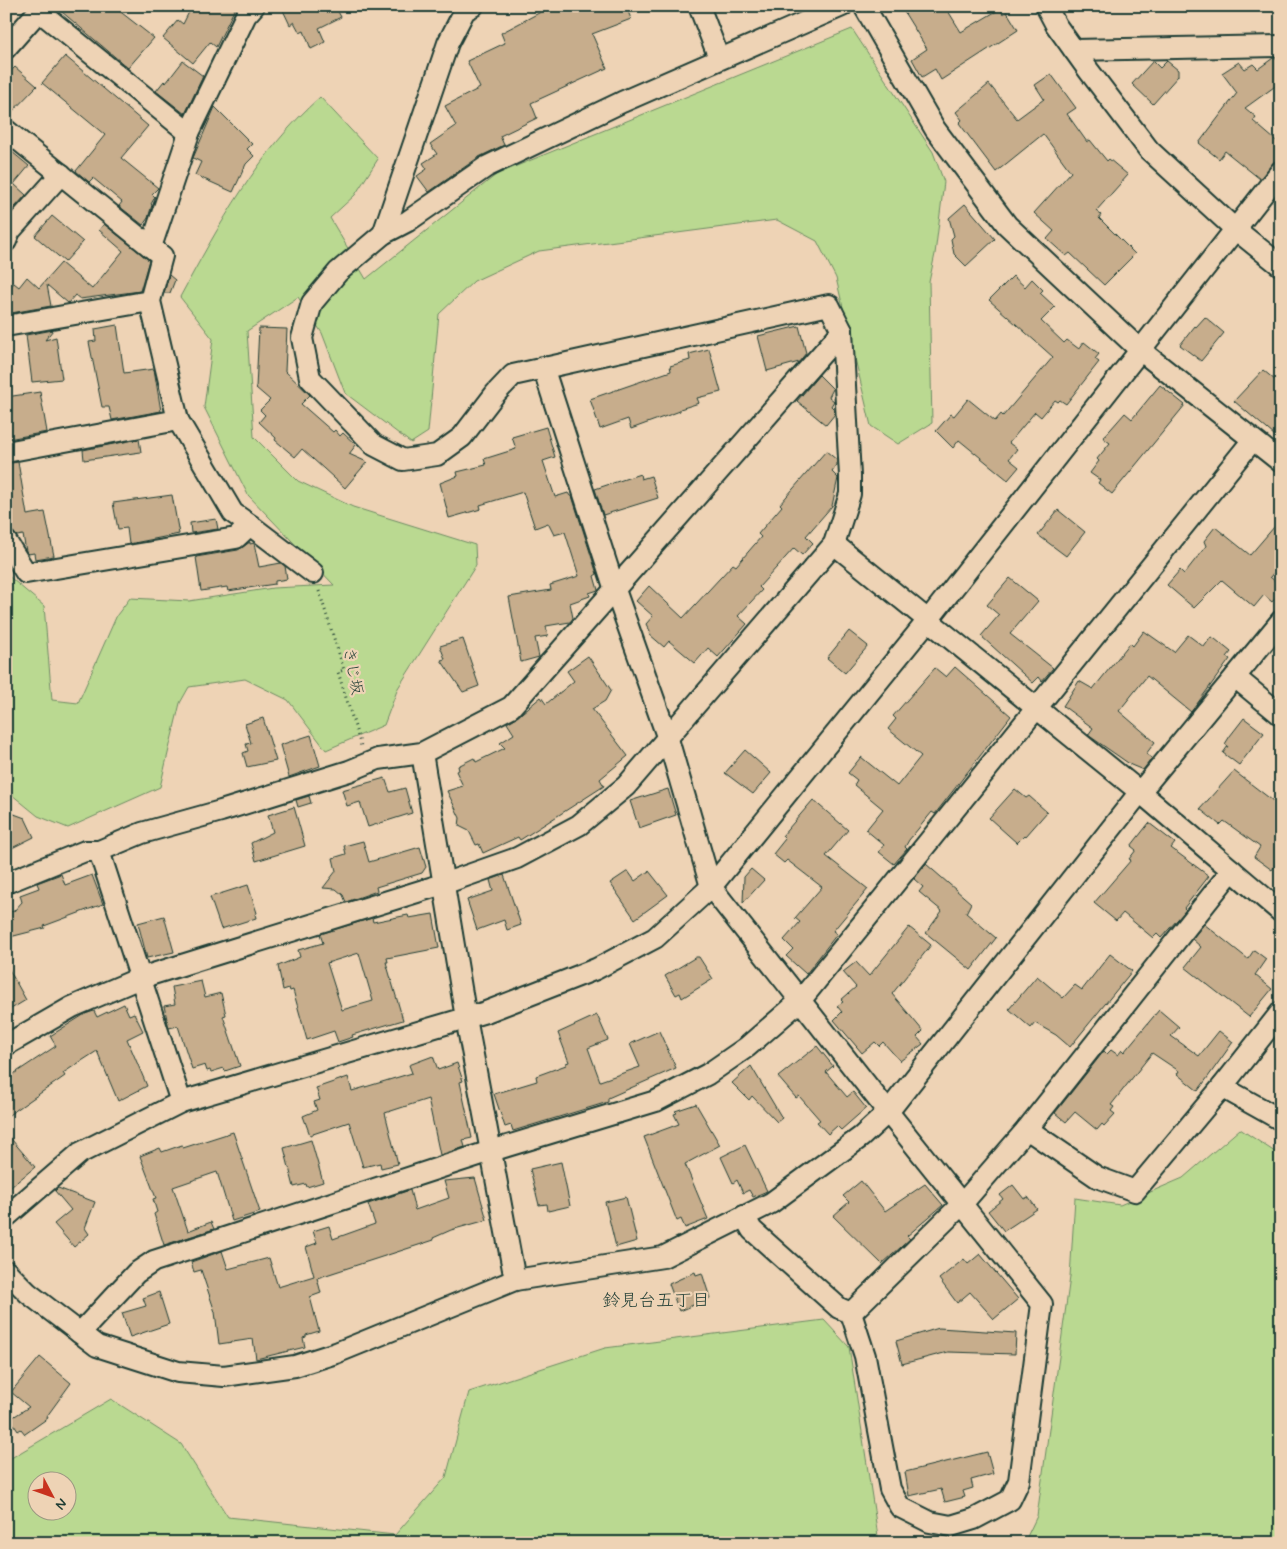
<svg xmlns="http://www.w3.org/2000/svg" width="1287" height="1549" font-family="Mynerve,'Klee One',sans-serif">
<rect width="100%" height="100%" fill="#eed3b5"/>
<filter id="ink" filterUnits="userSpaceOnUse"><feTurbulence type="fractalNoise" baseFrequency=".02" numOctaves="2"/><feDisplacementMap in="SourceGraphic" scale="10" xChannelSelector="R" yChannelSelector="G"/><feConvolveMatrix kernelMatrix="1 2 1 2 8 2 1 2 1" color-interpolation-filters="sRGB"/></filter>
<g filter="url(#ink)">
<g fill="#bad991" stroke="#6c8b62" fill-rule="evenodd">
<path d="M852,29l81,123 11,30 -9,72 -6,28 3,141 -34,21 -27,-18 -35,-148 -19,-37 -40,-21 -238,31 -65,30 -35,33 -11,118 -17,11 -66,-50 -23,-60 -24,-36 -51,34 7,106 44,44 55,26 122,38 1,20 -78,123 -14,37 -58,25 -38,-50 -43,-21 -56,8 -9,16 -20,84 -92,41 -30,-12 -32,-26v-216l38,32 8,94 26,3 39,-88 13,-17 59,3 84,-13 61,-3 -86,-90 -44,-88 9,-68 -33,-42c39,-72 79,-146 140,-200l58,62 -23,36 -25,23 36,61 131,-105z"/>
<polygon points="1240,1129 1281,1156 1281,1543 1024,1543 1037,1516 1070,1277 1075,1198 1120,1205 1183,1178"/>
<path d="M824,1320l25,27 30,196h-873v-82l105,-62 70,45 47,73 167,18 51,-58 23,-85 136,-44zM38,1482h30v30h-30z"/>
</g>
<g fill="#c7ad8c" stroke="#1f3d34" fill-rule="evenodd">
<polygon points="55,6 113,6 154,38 128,68"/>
<polygon points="192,6 236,6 216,47 210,42 193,63 163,38 178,20 183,24"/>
<polygon points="281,6 335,6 341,17 319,28 325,42 311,49 304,31 300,33 294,22 290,25"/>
<polygon points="552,6 626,6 631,19 592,34 607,68 531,103 537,118 500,136 504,145 479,157 429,192 417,176 427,169 423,163 437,154 430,144 456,126 445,106 480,88 467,61 505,43 501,33"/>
<polygon points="913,6 945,6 961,32 1000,9 1003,14 1007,12 1018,30 941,80 935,69 922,77 912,59 927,49 904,12"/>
<polygon points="65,56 148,126 121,158 158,188 152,194 155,197 151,204 152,205 148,218 143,225 119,206 122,202 93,178 89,182 76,171 105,135 42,83"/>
<polygon points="1273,58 1281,58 1281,82 1245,108 1256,117 1253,121 1281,145 1281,154 1260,179 1225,151 1219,159 1199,143 1237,93 1222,73 1239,62 1245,69 1253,64 1258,69"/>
<polygon points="183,61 203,76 185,114 156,91 164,81 166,83"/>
<polygon points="1153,61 1160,68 1167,61 1178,70 1178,76 1153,104 1132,84"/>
<polygon points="15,67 37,86 6,118 6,76"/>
<polygon points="1051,74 1076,108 1067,114 1087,142 1090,140 1107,161 1109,159 1128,175 1096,211 1101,215 1099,218 1135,254 1104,285 1070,253 1066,256 1047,239 1054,231 1034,213 1071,172 1043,134 996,172 959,123 962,120 956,112 989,84 1017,119 1044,99 1035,85"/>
<polygon points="215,107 252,144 247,149 254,156 246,164 233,192 195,175 201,162 193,158"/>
<polygon points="6,147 29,166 14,184 26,195 6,217"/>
<polygon points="965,204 995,239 966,266 954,254 951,239 954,236 949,218"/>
<polygon points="52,216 83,242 65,262 35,236"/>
<polygon points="104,224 149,260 140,291 80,299 75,295 68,303 47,285 51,306 11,313 6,309 6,292 14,283 19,287 27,277 39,288 61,263 92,289 123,251 99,230"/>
<polygon points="169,275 175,280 170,293 164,293"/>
<polygon points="1013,276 1025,287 1032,279 1043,290 1040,293 1055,307 1041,321 1064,343 1067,340 1079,349 1084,342 1099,354 1095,359 1099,362 1066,404 1060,400 1058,402 1055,400 1041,417 1035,412 1009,443 1017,449 1009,459 1019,467 1008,480 959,440 953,448 936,431 951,414 954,416 968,399 995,421 1001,414 1003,416 1053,357 989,300"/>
<polygon points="1205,317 1224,333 1201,361 1180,345 1195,326 1196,327"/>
<polygon points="117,325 124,373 154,369 161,411 112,420 109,407 102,407 89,342 96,341 95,329"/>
<polygon points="799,326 806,353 799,362 767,371 758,336"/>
<polygon points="259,328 287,329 285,371 310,395 301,404 333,432 335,430 340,436 343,433 356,445 349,454 367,462 345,488 302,449 295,457 275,440 276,438 259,422 265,415 260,410 270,400 256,388"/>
<polygon points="53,330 45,340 56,337 62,379 32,382 26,335"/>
<polygon points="709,349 721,392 697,398 699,403 680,409 680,411 631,429 628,419 600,429 590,399 671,371 670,366 690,360 689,354"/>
<polygon points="1263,370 1281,385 1281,441 1234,401"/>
<polygon points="819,375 833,389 829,397 834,401 831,406 834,409 835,414 826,425 797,401"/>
<polygon points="1160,385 1185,405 1112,494 1098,483 1100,480 1090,473 1099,461 1097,459 1110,443 1103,438 1125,413 1132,419"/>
<polygon points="40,392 47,432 8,439 6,397"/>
<polygon points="546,427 555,457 543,461 555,497 568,493 570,496 572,496 597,574 594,576 598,590 589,593 590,596 570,603 573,618 570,622 546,626 548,636 535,638 539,657 521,662 509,597 551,590 550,585 579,576 565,532 554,535 548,523 535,528 523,492 480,505 481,509 449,518 440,483 458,476 457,472 486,465 484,459 516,449 512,437"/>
<polygon points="139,439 141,452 84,460 83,450"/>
<polygon points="826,451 837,460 837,465 832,472 838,478 832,506 806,536 813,543 802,555 794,548 759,587 762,590 738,616 747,624 718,657 708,648 695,663 669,641 664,647 649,634 650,632 646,624 653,616 636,601 649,586 683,618 733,564 736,566 761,537 758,534 782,506 780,504"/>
<polygon points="18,462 27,515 45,512 54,556 35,559 34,553 28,554 26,551 23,535 17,536 11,530 8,514 6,514 6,464"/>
<polygon points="640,474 641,479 651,476 658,498 603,515 595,489"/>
<polygon points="172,495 179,534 129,544 127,528 118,529 113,503"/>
<polygon points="1058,510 1085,532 1066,556 1038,535"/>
<polygon points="216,519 218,529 191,533 190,523"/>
<polygon points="1281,519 1281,564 1270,577 1281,586 1281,592 1272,602 1264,595 1254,607 1222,580 1194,608 1167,585 1180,570 1184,574 1206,546 1204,541 1215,527 1250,555"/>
<polygon points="250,542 250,544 254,543 259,567 281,563 285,566 287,579 275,581 275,584 228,591 227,587 201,591 196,557 238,550"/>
<polygon points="1010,578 1038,601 1010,634 1053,668 1042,681 1039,677 1033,683 981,636 999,615 987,605"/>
<polygon points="849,631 868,646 845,673 827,658"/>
<polygon points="1144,631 1174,652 1188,635 1204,647 1211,637 1215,639 1231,652 1227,657 1230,659 1191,712 1147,676 1119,711 1155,742 1146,754 1152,758 1143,770 1131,765 1088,735 1093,728 1063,706 1079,681 1093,689 1130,643 1133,646"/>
<polygon points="463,639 479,686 463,692 441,660 445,659 440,646"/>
<polygon points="588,656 611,690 605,701 592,709 628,756 600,779 604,786 520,840 518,837 483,853 479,844 476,845 469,831 459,826 460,818 447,791 463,786 456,771 459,770 458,766 474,758 476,762 505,748 500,743 514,734 507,723 517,717 541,697 546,704 574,681 567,671"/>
<polygon points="955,667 1011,716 935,814 932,812 909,840 905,847 907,849 894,864 879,852 884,845 866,830 883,809 854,785 857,780 848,773 861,757 897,786 921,756 888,729 896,719 893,716 935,668 946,677"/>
<polygon points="263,718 276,761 247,767 243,753 248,751 246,744 251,743 245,724"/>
<polygon points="1244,718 1264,733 1239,765 1223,753 1228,746 1225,744 1230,736"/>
<polygon points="311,735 320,766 289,777 280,745"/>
<polygon points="745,750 771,773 753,794 725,773"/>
<polygon points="1234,771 1281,807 1281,858 1272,870 1254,857 1260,847 1224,821 1220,825 1200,809"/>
<polygon points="385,778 390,792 405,788 412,813 368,827 360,802 347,806 342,790"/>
<polygon points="668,789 676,815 639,828 630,801"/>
<polygon points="1015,789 1026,798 1029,796 1047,812 1026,836 1025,835 1017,843 989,818"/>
<polygon points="309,796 311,803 298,807 296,800"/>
<polygon points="813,800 848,830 826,856 868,889 833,931 837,934 806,974 786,956 793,949 784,940 800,922 795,918 822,887 787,860 784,863 773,854 785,839 782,836"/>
<polygon points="294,807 305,846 256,861 251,843 273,832 268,815"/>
<polygon points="6,811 25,818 34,837 6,851"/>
<polygon points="1149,823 1175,843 1171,848 1209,876 1184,908 1186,910 1161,938 1157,934 1153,938 1123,913 1116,921 1094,903 1131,860 1129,859 1136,850 1131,846"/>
<polygon points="363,841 369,862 420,847 426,867 422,873 376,887 377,891 346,902 343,895 336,889 323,888 336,871 333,858 346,854 344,846"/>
<polygon points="926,864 971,903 966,913 996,938 971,970 926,933 942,911 919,892 923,887 914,879"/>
<polygon points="751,869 764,880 743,903 744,877"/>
<polygon points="628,871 635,881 649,871 668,895 635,919 610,883"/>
<polygon points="61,874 65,885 92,875 103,904 44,926 45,928 6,938 6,913 14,911 22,902 20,895 39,888 37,883"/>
<polygon points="504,875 521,925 507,930 504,920 477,930 467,900 493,891 490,880"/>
<polygon points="248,885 257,913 255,914 256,918 221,929 210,897"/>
<path d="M433,914l6,34 -52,10 1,4h-2l17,58 -51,15 1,2 -15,5 -4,-11 -27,9 -14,-50 -3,1 -1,-3 -6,2 -5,-24 22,-9 -2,-7 25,-7 -3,-9 52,-16 1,4 35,-7 1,3zM359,953l14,48 -31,9 -15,-47z"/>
<polygon points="164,916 174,952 147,958 138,923"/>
<polygon points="1204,924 1248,959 1254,950 1266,959 1255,975 1272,989 1249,1017 1185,967 1201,947 1192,939"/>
<polygon points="909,927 931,945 892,994 923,1031 917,1037 923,1044 900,1061 883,1042 879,1046 875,1042 862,1053 834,1020 842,1012 837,1006 843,1002 841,1000 856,987 843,972 856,962 869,976"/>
<polygon points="1110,954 1132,971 1070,1047 1056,1035 1035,1023 1031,1028 1009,1009 1037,976 1063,998 1075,985 1082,990"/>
<polygon points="696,957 699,957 713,979 682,998 680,993 676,995 665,976"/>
<polygon points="6,964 26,1000 6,1012"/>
<polygon points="201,981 205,997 221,993 226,1015 223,1016 240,1066 225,1071 224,1068 211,1072 210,1070 207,1071 205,1065 192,1069 178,1026 169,1028 164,1006 175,1004 172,987"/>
<polygon points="124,1004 129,1015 134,1013 143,1031 127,1039 147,1086 118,1101 97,1051 63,1073 65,1076 6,1117 6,1079 56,1046 50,1036 85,1014 94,1011 97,1017"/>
<polygon points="1159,1010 1179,1027 1171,1036 1199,1056 1219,1031 1233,1042 1198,1091 1177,1074 1179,1071 1152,1053 1111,1105 1114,1107 1111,1111 1115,1114 1104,1126 1102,1124 1097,1130 1075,1112 1066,1122 1055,1113 1104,1051 1107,1054 1111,1050 1118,1055 1122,1050 1124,1052"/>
<polygon points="597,1015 608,1040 588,1048 600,1081 640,1067 630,1044 659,1031 676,1068 608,1098 608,1102 513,1131 511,1125 505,1127 494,1094 537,1081 536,1076 566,1065 566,1063 569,1062 558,1033"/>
<polygon points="817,1046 833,1066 826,1072 847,1097 853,1092 866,1108 841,1130 837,1126 828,1134 817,1122 820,1120 799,1096 796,1098 778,1077"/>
<polygon points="433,1056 438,1070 457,1063 463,1081 460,1082 472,1138 463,1140 465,1147 440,1155 428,1099 385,1113 398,1164 381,1168 380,1163 363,1167 349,1122 310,1135 303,1116 317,1110 314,1102 320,1100 316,1088 348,1077 352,1091 412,1073 409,1065"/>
<polygon points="751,1066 782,1118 777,1122 752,1096 749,1100 732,1083"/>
<polygon points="696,1104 720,1145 685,1164 708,1219 685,1228 681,1219 677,1221 644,1137 679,1124 674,1114 677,1113 675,1111"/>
<polygon points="233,1132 260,1212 232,1221 217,1172 173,1187 188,1231 211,1222 214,1229 164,1245 154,1214 157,1212 153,1199 156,1198 140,1156 160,1148 162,1152 182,1145 183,1148"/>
<polygon points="6,1133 35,1167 6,1191"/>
<polygon points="311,1140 323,1182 307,1187 306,1184 294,1187 284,1148"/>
<polygon points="745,1145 767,1191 753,1197 749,1190 743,1193 737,1180 733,1183 721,1157"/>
<polygon points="561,1162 570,1206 548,1211 547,1204 539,1205 530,1169"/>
<polygon points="475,1178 487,1220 451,1230 433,1238 434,1240 317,1278 321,1293 310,1297 319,1331 306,1335 306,1337 303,1338 305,1347 256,1359 253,1339 219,1344 215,1312 201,1270 194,1272 191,1262 222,1251 228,1269 269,1258 278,1287 314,1276 306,1247 317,1243 313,1231 329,1226 333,1239 375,1224 368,1204 410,1190 415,1210 449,1198 444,1181"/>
<polygon points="861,1181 885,1211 925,1184 943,1205 907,1236 910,1239 882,1264 833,1216 849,1202 843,1196"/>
<polygon points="1013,1185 1024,1199 1028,1197 1037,1209 1004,1231 988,1211 1003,1199 1000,1195"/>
<polygon points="58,1188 95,1202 85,1228 89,1234 74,1247 54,1224 71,1210 55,1191"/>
<polygon points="626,1197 637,1241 616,1247 605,1202"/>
<polygon points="980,1254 1018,1299 994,1319 970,1292 957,1303 939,1279 964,1259 968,1264"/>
<polygon points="695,1272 696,1275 702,1273 710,1298 679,1311 669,1284"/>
<polygon points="159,1292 169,1324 130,1337 122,1313 146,1306 143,1298"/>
<polygon points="939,1328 1016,1333 1015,1354 948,1352 902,1364 896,1341"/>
<polygon points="40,1357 71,1383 47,1416 48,1418 25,1434 21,1429 18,1431 10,1419 29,1407 11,1392"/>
<polygon points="987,1452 993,1474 971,1480 973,1488 963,1491 965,1497 945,1502 941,1489 909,1496 905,1472"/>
</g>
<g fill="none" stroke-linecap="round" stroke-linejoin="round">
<g stroke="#1f3d34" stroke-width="24">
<g id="minor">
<polyline points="699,6 719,58"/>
<polyline points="864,6 935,129 1007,225 1140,350 1281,462"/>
<polyline points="1046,6 1056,25 1089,71 1149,150 1235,229 1281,266"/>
<polyline points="39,11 189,133"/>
<polyline points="6,48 43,6"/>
<polyline points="1074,50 1281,46"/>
<polyline points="6,130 162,256 150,301 178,420 233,513 250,525 236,538 26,573 6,541"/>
<polyline points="383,234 448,43 465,10 473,6"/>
<polyline points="6,241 10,231 61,174"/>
<polyline points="151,247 189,133 246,15 254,6"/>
<polyline points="6,326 150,301"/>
<polyline points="543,367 614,587 668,739 711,887 888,1112 1042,1304 1019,1481 1010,1500 974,1519 951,1526 930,1522 900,1507 890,1489 865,1356 851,1313 839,1308 752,1230 744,1216"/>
<polyline points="6,452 178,420"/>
<polyline points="250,525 313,573"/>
<polyline points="834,544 1140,792 1281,912"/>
<polyline points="1235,677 1281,715"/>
<polyline points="422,753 466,1018 515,1280"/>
<polyline points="99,851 181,1102"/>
<polyline points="6,883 85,851 99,851 142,833 221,811 349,771 378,759 422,753 511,707 842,331"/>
<polyline points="6,1045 72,1007 140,978 443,884 517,858 579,825 626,786 834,544 850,494 850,476 842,331 829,305 513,375 495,394 462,437 437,455 403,460 374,445 310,378 302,338 312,303 338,272 383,234 408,221 486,167 622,102 842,6"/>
<polyline points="1222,1087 1281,1120"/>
<polyline points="1027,1129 1097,1177 1135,1191 1222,1087 1281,1012"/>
<polyline points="6,1217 80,1153 181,1102 486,1012 596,969 655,938 711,887 929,619 1281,171"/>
<polyline points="6,1271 28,1293 97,1346 178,1372 224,1376 295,1366 336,1353 515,1280 663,1257 771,1203 861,1137 888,1112 1140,792 1281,621"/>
<polyline points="851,1313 962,1204 1027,1129 1232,870"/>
<polyline points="80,1333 136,1273 154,1261 491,1151 656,1101 708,1074 747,1047 800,1001 1252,441"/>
</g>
</g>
<polyline stroke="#1f3d34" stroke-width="3" stroke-dasharray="1 4" stroke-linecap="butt" points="319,591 344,670 338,672 361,746"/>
<use href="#minor" stroke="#eed3b5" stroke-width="20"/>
</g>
</g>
<g text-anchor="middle" stroke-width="4.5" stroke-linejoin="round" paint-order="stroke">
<g font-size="16" fill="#1f3d34" stroke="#eed3b5">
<text transform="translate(354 671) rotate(79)" y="6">きじ坂</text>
</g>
<g font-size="18" fill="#1f3d34" stroke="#eed3b5">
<text x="656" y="1306">鈴見台五丁目</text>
</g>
</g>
<rect width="1287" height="1549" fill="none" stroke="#eed3b5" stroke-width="25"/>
<rect x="12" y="12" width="1262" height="1524" fill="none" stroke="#1f3d34" stroke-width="2" filter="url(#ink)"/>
<g transform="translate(52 1496) rotate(131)"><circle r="24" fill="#eed3b5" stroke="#9b9781"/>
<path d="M0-4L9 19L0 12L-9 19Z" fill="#c8321e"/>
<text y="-8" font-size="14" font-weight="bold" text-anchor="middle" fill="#1f3d34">N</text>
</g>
</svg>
